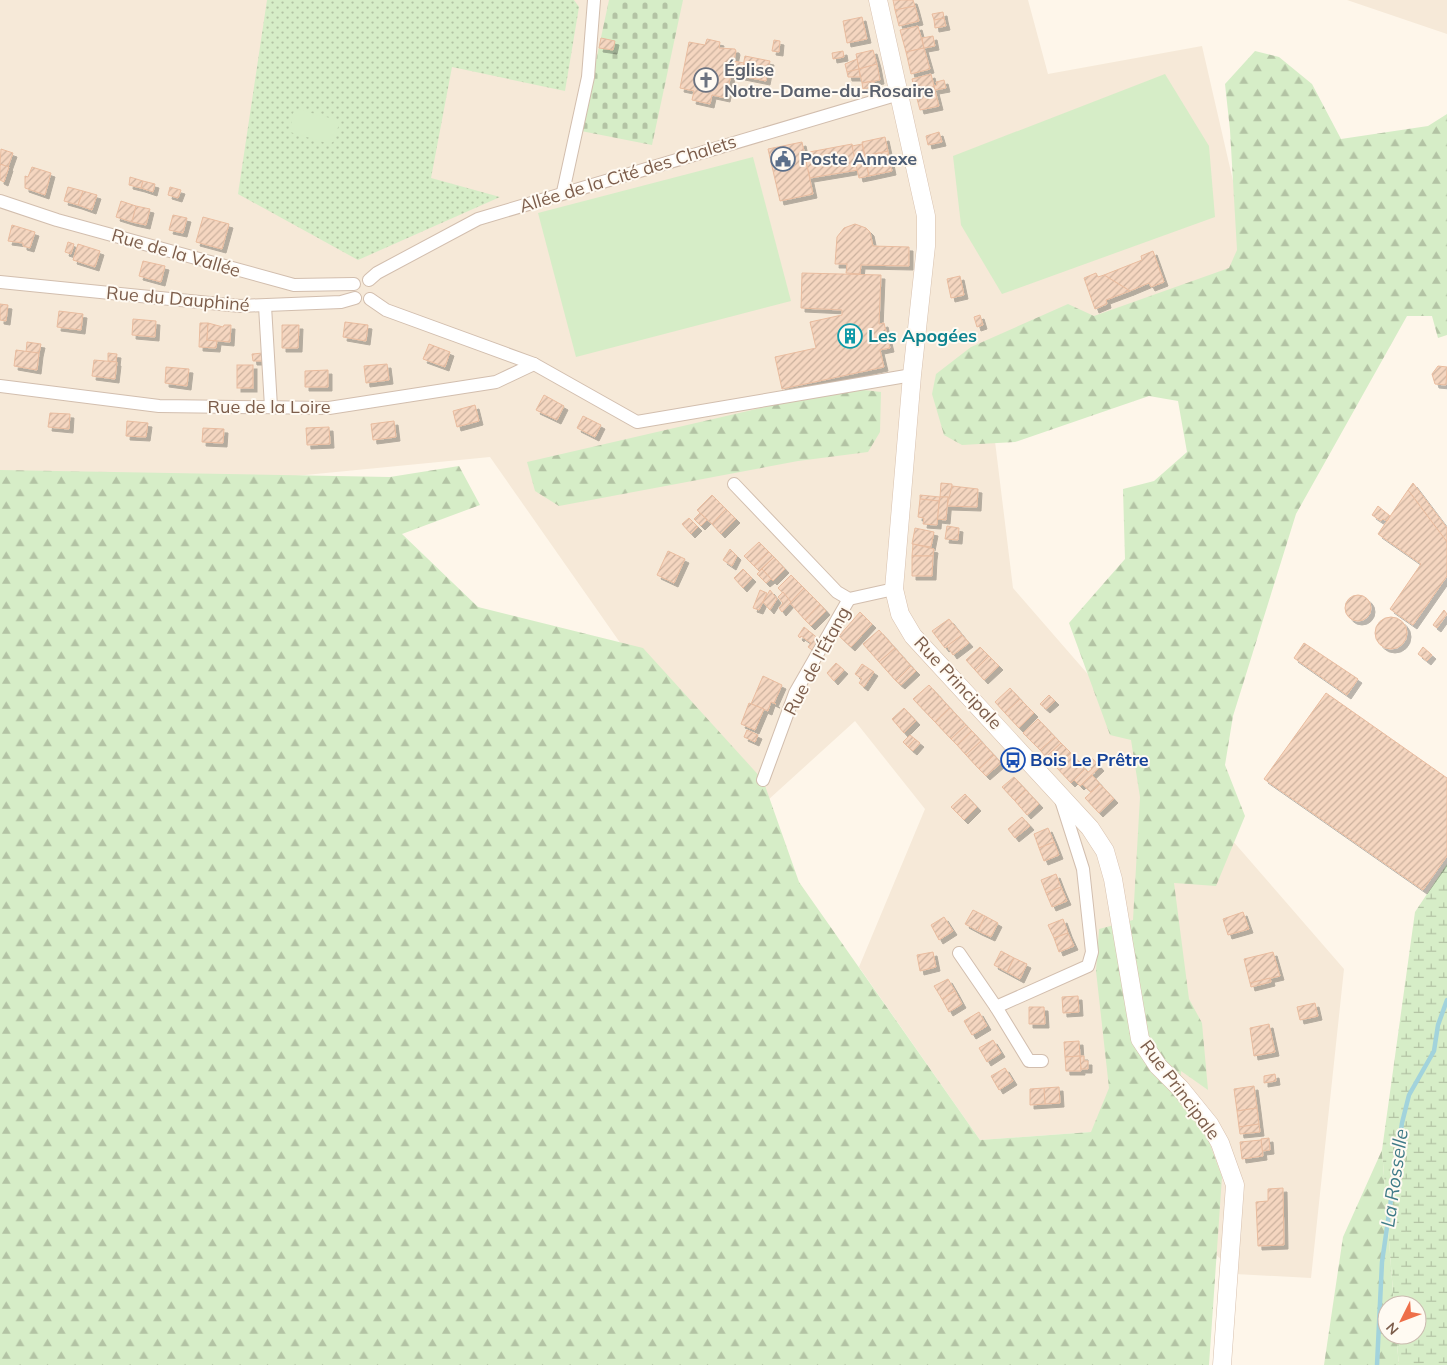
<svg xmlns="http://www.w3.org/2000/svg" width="1447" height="1365" font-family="Mulish,sans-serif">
<defs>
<pattern id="forest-firs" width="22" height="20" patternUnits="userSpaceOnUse" patternTransform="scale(1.25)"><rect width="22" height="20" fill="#d6edc7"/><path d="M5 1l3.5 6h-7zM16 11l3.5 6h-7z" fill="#b3c3a4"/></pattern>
<pattern id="wetland-marsh" width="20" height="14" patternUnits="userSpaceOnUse" patternTransform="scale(1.25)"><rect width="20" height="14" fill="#d6edc7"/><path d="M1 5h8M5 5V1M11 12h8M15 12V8" fill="none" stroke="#b3c3a4"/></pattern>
<pattern id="cemetery-stones" width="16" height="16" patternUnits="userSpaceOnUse" patternTransform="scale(1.25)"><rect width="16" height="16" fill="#d6edc7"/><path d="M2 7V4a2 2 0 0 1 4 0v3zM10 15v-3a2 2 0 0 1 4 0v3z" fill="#b3c3a4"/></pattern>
<pattern id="park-dots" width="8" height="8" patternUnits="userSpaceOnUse" patternTransform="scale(1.25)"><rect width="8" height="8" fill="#d6edc7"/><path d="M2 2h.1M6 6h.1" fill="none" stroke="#b3c3a4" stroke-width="1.8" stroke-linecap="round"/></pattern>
<pattern id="building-hatch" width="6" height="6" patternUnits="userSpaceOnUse" patternTransform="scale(1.25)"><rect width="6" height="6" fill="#f5d6c0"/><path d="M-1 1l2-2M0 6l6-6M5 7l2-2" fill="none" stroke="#cbb19e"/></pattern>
<filter id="shadow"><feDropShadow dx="4" dy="4" stdDeviation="0" flood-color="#0004"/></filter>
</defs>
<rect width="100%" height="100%" fill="#fef6ea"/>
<g fill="#f6e9d8">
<polygon points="0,0 1028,0 1048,74 1202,46 1254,272 985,360 1013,588 1344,969 1311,1278 1235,1274 1144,1180 1091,1132 980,1140 859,967 925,809 855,721 745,821 490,457 119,493 0,480"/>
<polygon points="1347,0 1447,0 1447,34"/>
</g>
<g fill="url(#forest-firs)">
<polygon points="1255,51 1279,57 1312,84 1341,139 1428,126 1447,114 1447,335 1438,338 1432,316 1407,316 1296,514 1233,716 1225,765 1245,816 1216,886 1174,883 1189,999 1202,1023 1208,1090 1181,1071 1180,1104 1207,1136 1222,1177 1209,1365 0,1365 0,470 390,477 459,466 480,505 402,534 478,607 643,648 763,780 799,882 980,1140 1091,1132 1109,1088 1096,971 1099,929 1133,920 1140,797 1131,740 1110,735 1069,623 1125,559 1123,489 1154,481 1187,452 1178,401 1149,396 1015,442 962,445 944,435 932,394 936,374 971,347 1068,304 1094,316 1229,268 1237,250 1230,130 1225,84"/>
<polygon points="847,388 881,392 880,432 868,452 798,461 559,506 535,491 527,462"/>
<polygon points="1382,1150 1394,1305 1387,1305 1387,1335 1396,1335 1399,1365 1324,1365 1343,1237"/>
</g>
<polygon fill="url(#wetland-marsh)" points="1447,864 1447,1365 1399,1365 1396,1335 1417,1335 1417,1305 1394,1305 1382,1150 1415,912"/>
<polygon fill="url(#cemetery-stones)" points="609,0 683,0 652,145 581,131"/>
<polygon fill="url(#park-dots)" points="267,0 574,0 579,7 565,91 452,67 431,178 500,197 358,260 238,194"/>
<g fill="#d6edc7">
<polygon points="1165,74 1209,146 1215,217 1002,294 961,225 953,156"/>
<polygon points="297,109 337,120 339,124 334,141 330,144 290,132 293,113"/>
<polygon points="753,157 791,301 576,357 538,213"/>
</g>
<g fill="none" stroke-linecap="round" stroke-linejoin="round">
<polyline stroke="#a2d3dc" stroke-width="4.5" points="1377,1365 1382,1262 1402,1123 1409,1095 1434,1051 1438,1025 1447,1000"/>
</g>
<g fill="url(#building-hatch)" stroke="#e9bc9f" filter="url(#shadow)">
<polygon points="893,0 913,0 915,6 895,10"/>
<polygon points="915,6 919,21 899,26 895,10"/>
<polygon points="943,12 944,18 934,20 932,14"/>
<polygon points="862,17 867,39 847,43 843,21"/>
<polygon points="944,18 946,26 935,28 934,20"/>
<polygon points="918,26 924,48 906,52 900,30"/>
<polygon points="933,36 935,46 924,48 922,38"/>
<polygon points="601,38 615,41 613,50 599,48"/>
<polygon points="707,39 720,42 719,48 735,49 736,51 726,98 712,95 710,104 692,100 694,91 680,88 689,42 705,45"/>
<polygon points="774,40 780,41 779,52 772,51"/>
<polygon points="924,48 930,69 911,74 906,52"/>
<polygon points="873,50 877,64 859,69 856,54"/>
<polygon points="843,51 844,57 833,59 832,53"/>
<polygon points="745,56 770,61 766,81 741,76"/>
<polygon points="857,59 859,69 847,72 845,64"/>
<polygon points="734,61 744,63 742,73 732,71"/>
<polygon points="877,64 880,80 862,83 859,69"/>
<polygon points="859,69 860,77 848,77 847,72"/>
<polygon points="931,74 935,90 916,95 912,79"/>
<polygon points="944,80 946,88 935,90 934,86 937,85 936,82"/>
<polygon points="874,81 875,86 863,89 862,83"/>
<polygon points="935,90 939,106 920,110 916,95"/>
<polygon points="939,132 942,142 928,145 926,136"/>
<polygon points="885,137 888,151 865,156 862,142"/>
<polygon points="802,142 813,194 780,201 768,149"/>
<polygon points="852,144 858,170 810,178 804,153"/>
<polygon points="862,144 869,176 859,178 852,146"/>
<polygon points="1,149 13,153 8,167 0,164"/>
<polygon points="888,151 892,171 869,176 865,156"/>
<polygon points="0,164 9,167 4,182 0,180"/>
<polygon points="32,167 51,173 45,195 25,188 25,176 28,177"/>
<polygon points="130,177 143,181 141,188 129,185"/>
<polygon points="143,181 155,184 153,192 141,188"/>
<polygon points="68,187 83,191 78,205 64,201"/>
<polygon points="170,187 181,190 178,198 168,195"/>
<polygon points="83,191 97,195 92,210 78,205"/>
<polygon points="121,201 136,206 132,222 116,217"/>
<polygon points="136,206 150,209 146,225 132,222"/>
<polygon points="173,215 187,218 183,233 169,230"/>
<polygon points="203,217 229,224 222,249 196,242"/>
<polygon points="855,224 866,228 870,232 873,246 909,247 909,266 861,265 860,274 846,273 847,264 835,264 837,237 844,228"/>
<polygon points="12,225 35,232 30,248 23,246 23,243 8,241"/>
<polygon points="68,242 74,244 71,254 65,252"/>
<polygon points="78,244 100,251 95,267 73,260"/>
<polygon points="1153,251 1164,282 1151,287 1149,283 1130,291 1104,275 1142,260 1141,256"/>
<polygon points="143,261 165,266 161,282 139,276"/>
<polygon points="802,273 881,275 879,324 884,323 890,348 880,350 884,367 782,389 775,357 816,348 810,322 842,315 842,310 801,308"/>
<polygon points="1096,273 1098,277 1104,275 1130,291 1106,300 1107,304 1095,309 1084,278"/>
<polygon points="960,276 964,295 951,298 947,279"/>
<polygon points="0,304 8,305 6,321 0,320"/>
<polygon points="59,311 83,314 81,330 57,327"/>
<polygon points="980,315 983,325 977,327 974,317"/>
<polygon points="133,319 156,321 155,337 132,335"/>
<polygon points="345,322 368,325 366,341 343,337"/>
<polygon points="200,323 208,323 207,340 217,341 216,348 199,347"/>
<polygon points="208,323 223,327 224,325 231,325 230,342 207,340"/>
<polygon points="282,325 299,325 298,348 282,348"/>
<polygon points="27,342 41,344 39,353 26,352"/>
<polygon points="429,344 450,352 445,367 423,359"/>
<polygon points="16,350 39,353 37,370 14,366"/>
<polygon points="108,353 117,354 116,362 108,361"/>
<polygon points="263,353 263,361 253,361 252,354"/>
<polygon points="94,360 117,362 115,379 92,376"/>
<polygon points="387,364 389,380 366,383 364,366"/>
<rect x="237" y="365" width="16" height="23"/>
<polygon points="1438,366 1447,367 1446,385 1435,384 1432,374"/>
<polygon points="166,367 189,369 187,386 165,383"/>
<polygon points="328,370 328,387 305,387 305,371"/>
<polygon points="544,395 564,406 557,420 536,410"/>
<polygon points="475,405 479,421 457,427 453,411"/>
<polygon points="50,413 70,414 69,429 48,427"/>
<polygon points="583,416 601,425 595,437 577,428"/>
<polygon points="127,421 148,423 146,437 126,436"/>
<polygon points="394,421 396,437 373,440 371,424"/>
<polygon points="329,427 330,444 307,445 306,428"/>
<polygon points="203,428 224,429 223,443 202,442"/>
<polygon points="941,483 952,484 951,497 940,497"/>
<polygon points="1413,483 1447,528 1447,542 1408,490"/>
<polygon points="952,486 978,489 977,507 947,506"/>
<polygon points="1408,490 1447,542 1447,576 1413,625 1390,609 1421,564 1378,534"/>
<polygon points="712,495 726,509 712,524 697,510"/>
<polygon points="920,495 940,497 939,501 920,499"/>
<polygon points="940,497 948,497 946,520 937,519"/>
<polygon points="920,499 939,501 937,525 923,524 924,518 918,517"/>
<polygon points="1378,506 1390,516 1387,521 1383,519 1381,521 1372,515"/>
<polygon points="726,509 736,519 721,534 712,524"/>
<polygon points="700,513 707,520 701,526 694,519"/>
<polygon points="689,518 698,527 691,534 682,524"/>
<polygon points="947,526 959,528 958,540 945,539"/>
<polygon points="915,528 934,532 931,547 912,544"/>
<polygon points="759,542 769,552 754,566 744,556"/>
<polygon points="913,544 934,549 933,556 912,556"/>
<polygon points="730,549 737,556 732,566 723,560"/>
<polygon points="668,551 685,559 674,583 657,575"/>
<polygon points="769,552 774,557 759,571 754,566"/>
<polygon points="912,556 933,556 932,576 912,576"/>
<polygon points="774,557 785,569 773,581 762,569"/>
<polygon points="743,569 752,578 743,588 734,578"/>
<polygon points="762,569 771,579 766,583 757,574"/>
<polygon points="791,575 804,588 791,602 778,588"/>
<polygon points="804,588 820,604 805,620 790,603"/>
<polygon points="760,590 767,593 759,610 753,608"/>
<polygon points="770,590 777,599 770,610 763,602"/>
<polygon points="783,592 791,602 782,612 779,608 783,603 778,597"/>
<circle cx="1358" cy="608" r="13"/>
<polygon points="820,604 826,611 811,626 805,620"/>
<polygon points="1444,610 1447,614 1437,628 1433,625"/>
<polygon points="860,612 872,624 851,647 839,636"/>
<circle cx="1391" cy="633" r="16"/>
<polygon points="949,619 962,635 945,648 932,631"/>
<polygon points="804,627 820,640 815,652 808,647 811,643 801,636 800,638 798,636"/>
<polygon points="879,630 895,648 879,662 863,644"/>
<polygon points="962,635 969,643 953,655 947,646"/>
<polygon points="1304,643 1358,679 1347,695 1294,658"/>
<polygon points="980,647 989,656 975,670 966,660"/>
<polygon points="1423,647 1432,655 1427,661 1418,654"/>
<polygon points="895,648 911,666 896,681 879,662"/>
<polygon points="989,656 999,666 984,680 975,670"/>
<polygon points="836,663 844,670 834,681 827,673"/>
<polygon points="862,664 874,672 864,687 859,683 862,679 855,674"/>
<polygon points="911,666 916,671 901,685 896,681"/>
<polygon points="763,676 782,685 774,703 776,704 771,702 768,711 751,704"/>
<polygon points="929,685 950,708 935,722 913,699"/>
<polygon points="1010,688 1020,699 1005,713 995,702"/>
<polygon points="1326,693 1447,778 1447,856 1423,890 1264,779"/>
<polygon points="1049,695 1055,701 1046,709 1040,704"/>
<polygon points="1020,699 1034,713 1019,728 1005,713"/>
<polygon points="749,703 764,709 755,730 741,724"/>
<polygon points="904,708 916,721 904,733 892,719"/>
<polygon points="950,708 966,725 951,739 935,722"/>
<polygon points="1038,719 1055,737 1040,750 1023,733"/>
<polygon points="966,725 972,731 957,745 951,739"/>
<polygon points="747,730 758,735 755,742 744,737"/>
<polygon points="972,731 981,741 966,755 957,745"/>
<polygon points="910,735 915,739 908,747 903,742"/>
<polygon points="1055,737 1061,743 1046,757 1040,750"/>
<polygon points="915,739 920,743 913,751 908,747"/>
<polygon points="981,741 994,755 979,769 966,755"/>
<polygon points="1061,743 1071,753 1056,767 1046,757"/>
<polygon points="1071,753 1085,769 1071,783 1056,767"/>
<polygon points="994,755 1001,763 986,776 979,769"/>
<polygon points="1092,758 1100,767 1080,786 1074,780 1085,769 1088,772 1092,769 1087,763"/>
<polygon points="1092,775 1100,784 1091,792 1082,784"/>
<polygon points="1014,777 1026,790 1015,801 1002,787"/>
<polygon points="1100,784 1114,799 1099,813 1085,798"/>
<polygon points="1026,790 1039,804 1027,815 1015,801"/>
<polygon points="965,794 977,807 964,820 951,807"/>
<polygon points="1022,817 1030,826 1015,838 1008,829"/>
<polygon points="1048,828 1054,842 1039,848 1034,834"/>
<polygon points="1054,842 1059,855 1044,861 1039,848"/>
<polygon points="1056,874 1061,887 1046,893 1041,880"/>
<polygon points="1061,887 1067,901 1052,907 1046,893"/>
<polygon points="973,910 985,916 978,931 965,924"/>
<polygon points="1243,912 1249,929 1228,935 1223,919"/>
<polygon points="985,916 998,923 991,937 978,931"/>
<polygon points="944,917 953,931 939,940 931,925"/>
<polygon points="1063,919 1068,933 1054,938 1048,925"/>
<polygon points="1068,933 1074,946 1059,952 1054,938"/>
<polygon points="1001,951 1014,958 1007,972 994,965"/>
<polygon points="933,952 936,967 920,971 917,955"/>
<polygon points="1273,952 1280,976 1250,983 1244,959"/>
<polygon points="1014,958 1027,964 1020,979 1007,972"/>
<polygon points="1270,978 1271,982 1251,987 1250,983"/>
<polygon points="948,979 955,991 942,999 934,986"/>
<polygon points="955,991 962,1004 949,1012 942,999"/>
<polygon points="1078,996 1079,1012 1063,1013 1062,997"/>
<polygon points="1315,1003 1318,1016 1300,1020 1297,1007"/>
<polygon points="1029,1007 1044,1007 1045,1024 1029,1024"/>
<polygon points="979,1012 987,1026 972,1035 964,1021"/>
<polygon points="1269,1024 1275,1052 1254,1056 1250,1028"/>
<polygon points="993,1040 1001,1053 987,1062 979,1048"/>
<polygon points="1079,1041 1080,1056 1065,1057 1064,1042"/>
<polygon points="1080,1056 1084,1056 1084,1061 1088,1061 1088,1069 1081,1069"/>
<polygon points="1080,1056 1081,1071 1066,1071 1065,1057"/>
<polygon points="1005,1068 1013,1081 999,1090 991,1076"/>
<polygon points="1275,1074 1276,1081 1264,1083 1264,1076"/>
<polygon points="1254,1086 1257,1108 1237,1111 1234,1089"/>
<polygon points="1059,1087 1060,1103 1045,1104 1044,1088"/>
<polygon points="1044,1088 1045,1104 1030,1105 1030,1089"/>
<polygon points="1257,1108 1259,1124 1239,1127 1237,1111"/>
<polygon points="1259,1124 1260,1132 1240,1134 1239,1127"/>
<polygon points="1269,1138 1270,1150 1262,1151 1261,1139"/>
<polygon points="1261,1140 1263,1156 1242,1159 1240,1142"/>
<polygon points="1283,1188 1284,1245 1258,1246 1256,1202 1268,1201 1268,1189"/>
</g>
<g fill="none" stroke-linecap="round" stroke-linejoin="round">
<g stroke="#d2beae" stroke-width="14">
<g id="minor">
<polyline points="563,192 588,77 594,0"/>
<polyline points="0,201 57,220 294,285 354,284"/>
<polyline points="369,280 377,273 478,219 899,94"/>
<polyline points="0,282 240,306 341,302 355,298"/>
<polyline points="370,299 386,310 534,364 637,422 912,375"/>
<polyline points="265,306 271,407"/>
<polyline points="0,386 159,406 329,408 496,382 534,364"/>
<polyline points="734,484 837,592 849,599 894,589"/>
<polyline points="763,780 795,693 849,599"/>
<polyline points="959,953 996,1007 1029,1061 1042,1061"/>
<polyline points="996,1007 1088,966 1092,952 1083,869 1061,800"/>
</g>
</g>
<g stroke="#d8c1ae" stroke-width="19">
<polyline id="secondary" points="878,0 926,216 926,246 912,375 894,589 900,614 913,636 1090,828 1105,851 1113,879 1140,1039 1158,1066 1180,1088 1210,1125 1220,1143 1235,1185 1222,1365"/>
</g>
<use href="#minor" stroke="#fff" stroke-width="12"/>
<use href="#secondary" stroke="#fff" stroke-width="18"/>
</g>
<defs>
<g id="church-ring" transform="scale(1.25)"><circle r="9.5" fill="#fffaf2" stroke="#6b7280" stroke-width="1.5"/><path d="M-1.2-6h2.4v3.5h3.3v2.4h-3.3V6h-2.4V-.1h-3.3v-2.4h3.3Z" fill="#6b7280"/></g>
<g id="civic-ring" transform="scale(1.25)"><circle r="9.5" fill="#fffaf2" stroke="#5c6f8a" stroke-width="1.5"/><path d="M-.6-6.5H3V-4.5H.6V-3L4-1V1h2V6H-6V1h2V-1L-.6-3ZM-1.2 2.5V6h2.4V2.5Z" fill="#5c6f8a"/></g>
<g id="building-ring" transform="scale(1.25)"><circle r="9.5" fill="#fffaf2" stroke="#0f9aa8" stroke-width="1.5"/><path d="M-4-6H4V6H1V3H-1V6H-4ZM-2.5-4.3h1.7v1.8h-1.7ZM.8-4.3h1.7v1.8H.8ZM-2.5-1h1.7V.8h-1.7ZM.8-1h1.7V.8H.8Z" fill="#0f9aa8"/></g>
<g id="bus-ring" transform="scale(1.25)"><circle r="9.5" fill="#fffaf2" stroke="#1a4fb4" stroke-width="1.5"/><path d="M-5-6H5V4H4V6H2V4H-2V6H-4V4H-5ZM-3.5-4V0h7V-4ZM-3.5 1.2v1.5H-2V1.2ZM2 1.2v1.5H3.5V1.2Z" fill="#1a4fb4"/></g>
</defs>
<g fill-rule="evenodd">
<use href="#church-ring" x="706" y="80"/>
<use href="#civic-ring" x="783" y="159"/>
<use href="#building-ring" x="850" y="336"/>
<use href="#bus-ring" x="1013" y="760"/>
</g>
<g text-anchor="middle" stroke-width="4" stroke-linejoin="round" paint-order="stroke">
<g font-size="18" font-weight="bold" fill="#5b616d" stroke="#fffaf2" text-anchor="start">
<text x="724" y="76">Église<tspan x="724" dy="21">Notre-Dame-du-Rosaire</tspan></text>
</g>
<g font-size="18" font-weight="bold" fill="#4e5e75" stroke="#fffaf2" text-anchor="start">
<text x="800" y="165">Poste Annexe</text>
</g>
<g font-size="18" fill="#7c5d4b" stroke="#fffaf2">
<text transform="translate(628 174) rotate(-17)" y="6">Allée de la Cité des Chalets</text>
<text transform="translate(176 253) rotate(16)" y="6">Rue de la Vallée</text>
<text transform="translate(178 299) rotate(5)" y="6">Rue du Dauphiné</text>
<text x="269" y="413">Rue de la Loire</text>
<text transform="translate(817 661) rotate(-62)" y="6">Rue de l'Étang</text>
<text transform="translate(958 683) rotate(47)" y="6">Rue Principale</text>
<text transform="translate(1180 1090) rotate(53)" y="6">Rue Principale</text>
</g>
<g font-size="18" font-weight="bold" fill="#0d838f" stroke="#fffaf2" text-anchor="start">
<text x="868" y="342">Les Apogées</text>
</g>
<g font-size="18" font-weight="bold" fill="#164399" stroke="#fffaf2" text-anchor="start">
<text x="1030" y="766">Bois Le Prêtre</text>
</g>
<g font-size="19" font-style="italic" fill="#3f7b88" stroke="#fffaf2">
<text transform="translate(1394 1178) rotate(-82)" y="7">La Rosselle</text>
</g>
</g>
<g transform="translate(1402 1320) rotate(228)"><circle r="24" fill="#fffaf2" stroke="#cbbbaf"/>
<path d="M0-4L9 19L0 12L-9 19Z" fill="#ee6f49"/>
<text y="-8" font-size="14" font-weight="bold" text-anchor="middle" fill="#7c5d4b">N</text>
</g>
</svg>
